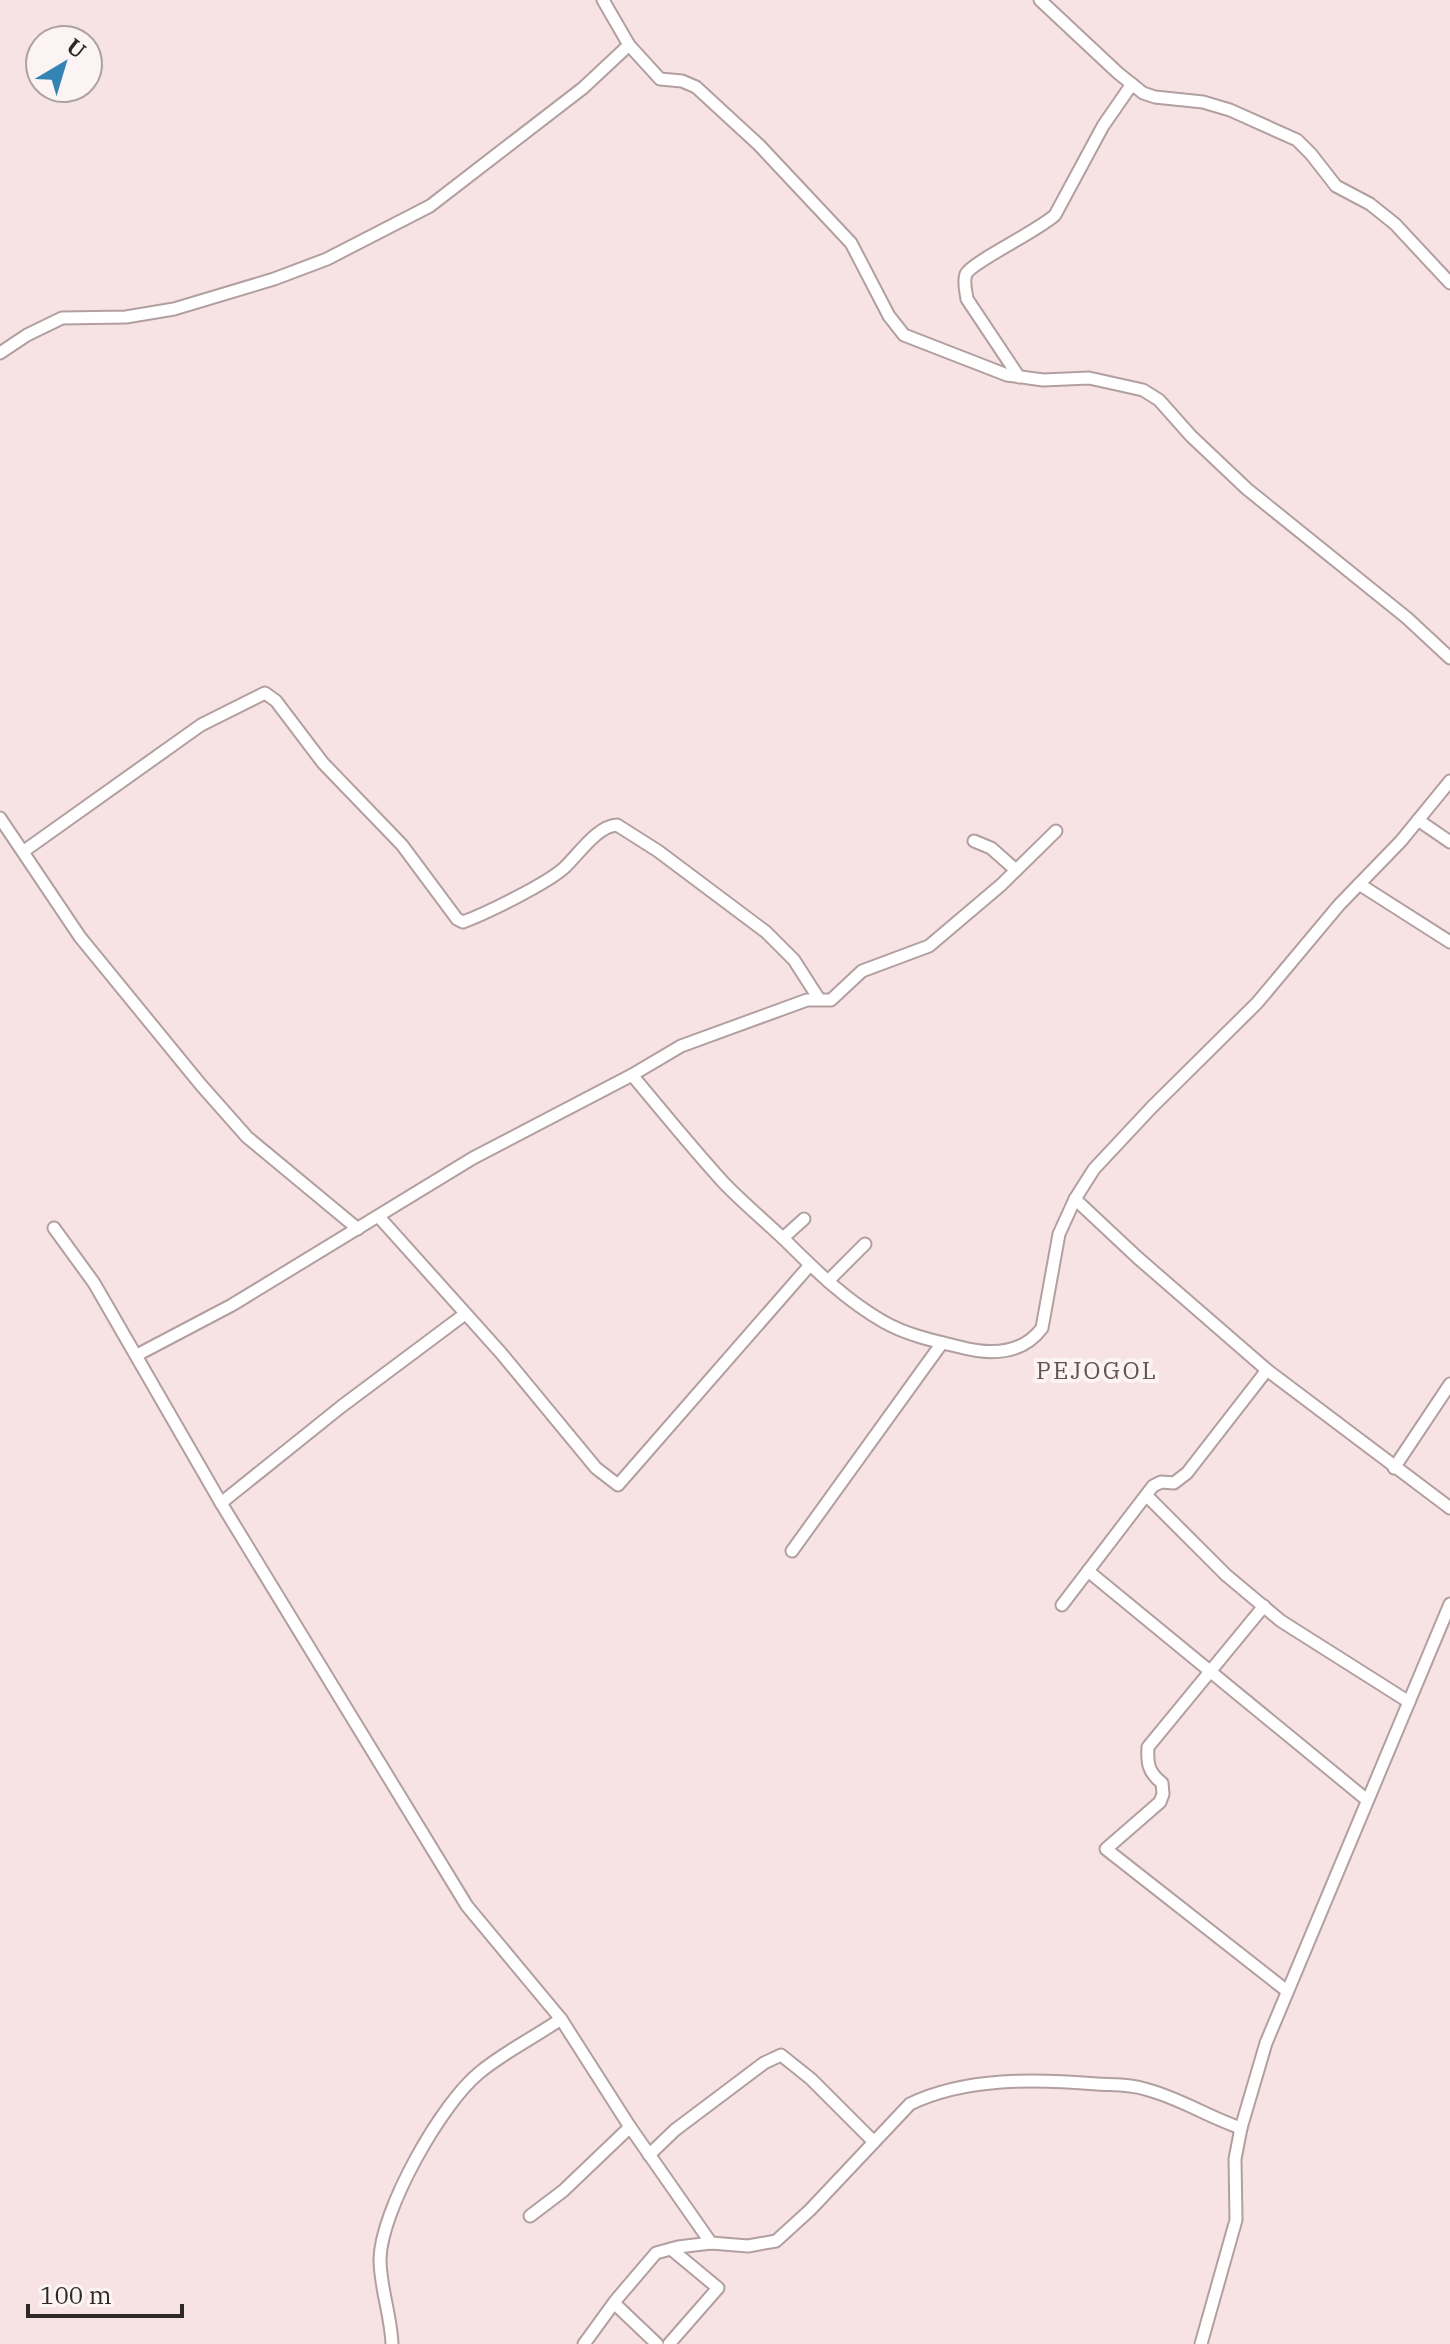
<svg xmlns="http://www.w3.org/2000/svg" width="1450" height="2344" font-family="'IBM Plex Serif',serif">
<rect width="100%" height="100%" fill="#f8e3e4"/>
<g fill="none" stroke-linecap="round" stroke-linejoin="round">
<g stroke="#b29fa0" stroke-width="15">
<g id="minor">
<polyline points="1040,0 1118,73 1143,93 1155,97 1203,102 1230,110 1297,140 1311,154 1336,186 1370,204 1395,224 1450,283"/>
<polyline points="629,45 660,79 682,81 696,87 759,145 851,243 889,316 904,335 1007,375 1043,380 1089,378 1143,390 1159,400 1191,436 1247,489 1407,618 1450,658"/>
<polyline points="0,353 27,335 62,318 126,317 174,309 274,279 327,259 430,206 583,88 629,45 603,0"/>
<path d="M1019,377l-52,-78c-1,-8 -4,-17 -1,-25 6,-12 72,-43 89,-59l48,-89 29,-42"/>
<polyline points="1450,781 1401,841 1339,905 1257,1003 1152,1107 1094,1169 1075,1199 1138,1258 1267,1370 1450,1508"/>
<polyline points="0,818 80,937 201,1085 247,1137 358,1229"/>
<polyline points="1418,820 1450,842"/>
<polyline points="974,841 991,848 1016,870"/>
<path d="M24,851l177,-126 64,-32 11,8 47,62 79,82 55,74 6,3c24,-9 83,-38 101,-54 15,-14 33,-42 53,-43l41,26 108,81 28,28 25,39"/>
<polyline points="1359,884 1450,942"/>
<path d="M632,1075c30,36 60,73 91,107 20,21 42,39 63,59 30,30 61,60 98,81 23,13 50,19 76,25 30,8 62,8 82,-19l17,-94 16,-35"/>
<polyline points="379,1217 501,1353 596,1468 618,1485 810,1265"/>
<polyline points="54,1228 94,1283 221,1503 467,1906 561,2019 630,2127 711,2243"/>
<polyline points="783,1238 804,1219"/>
<polyline points="828,1281 865,1244"/>
<polyline points="137,1355 232,1305 473,1158 632,1075 681,1046 807,1000 831,1000 862,971 929,946 1001,885 1056,831"/>
<polyline points="1394,1468 1450,1384"/>
<polyline points="1147,1496 1226,1575 1281,1621 1409,1702"/>
<polyline points="221,1503 342,1406 465,1314"/>
<polyline points="792,1551 942,1343"/>
<polyline points="1088,1571 1367,1800"/>
<polyline points="1062,1605 1153,1486 1161,1482 1174,1483 1187,1473 1267,1370"/>
<path d="M1264,1606l-116,141c-1,16 0,25 14,36l1,11 -3,8 -54,47 181,142"/>
<polyline points="649,2155 675,2130 764,2063 781,2055 811,2079 874,2142"/>
<polyline points="530,2216 563,2191 630,2127"/>
<polyline points="614,2303 657,2344"/>
<path d="M392,2344c-1,-29 -12,-56 -12,-85 1,-49 61,-155 99,-186 25,-21 56,-36 82,-54"/>
<path d="M584,2344l32,-44 40,-47 22,-6 33,-4 37,3 28,-5 34,-31 100,-106c56,-27 126,-25 187,-20 15,1 33,0 48,5 35,9 63,28 96,39"/>
<polyline points="669,2344 718,2288 671,2249"/>
<polyline points="1201,2344 1236,2220 1235,2159 1241,2128 1266,2043 1450,1604"/>
</g>
</g>
<use href="#minor" stroke="#fff" stroke-width="11"/>
</g>
<g text-anchor="middle" stroke-width="8" stroke-linejoin="round" paint-order="stroke">
<g font-size="24" letter-spacing="2" fill="#635253" stroke="#fcf4f4">
<text x="1097" y="1379">PEJOGOL</text>
</g>
</g>
<g transform="translate(64 64) rotate(38)"><circle r="38" fill="#fcf4f4" stroke="#aaa2a2" stroke-width="2"/>
<path d="M0-6L14 30L0 20L-14 30Z" fill="#3384b5"/>
<text y="-12" font-size="22" font-weight="bold" text-anchor="middle" fill="#2e2727">U</text>
</g>
<path d="M28 2304v12h154v-12" fill="none" stroke="#2e2727" stroke-width="4"/>
<text x="40" y="2304" font-size="24" fill="#2e2727" stroke="#fcf4f4" stroke-width="6" paint-order="stroke">100 m</text>
</svg>
